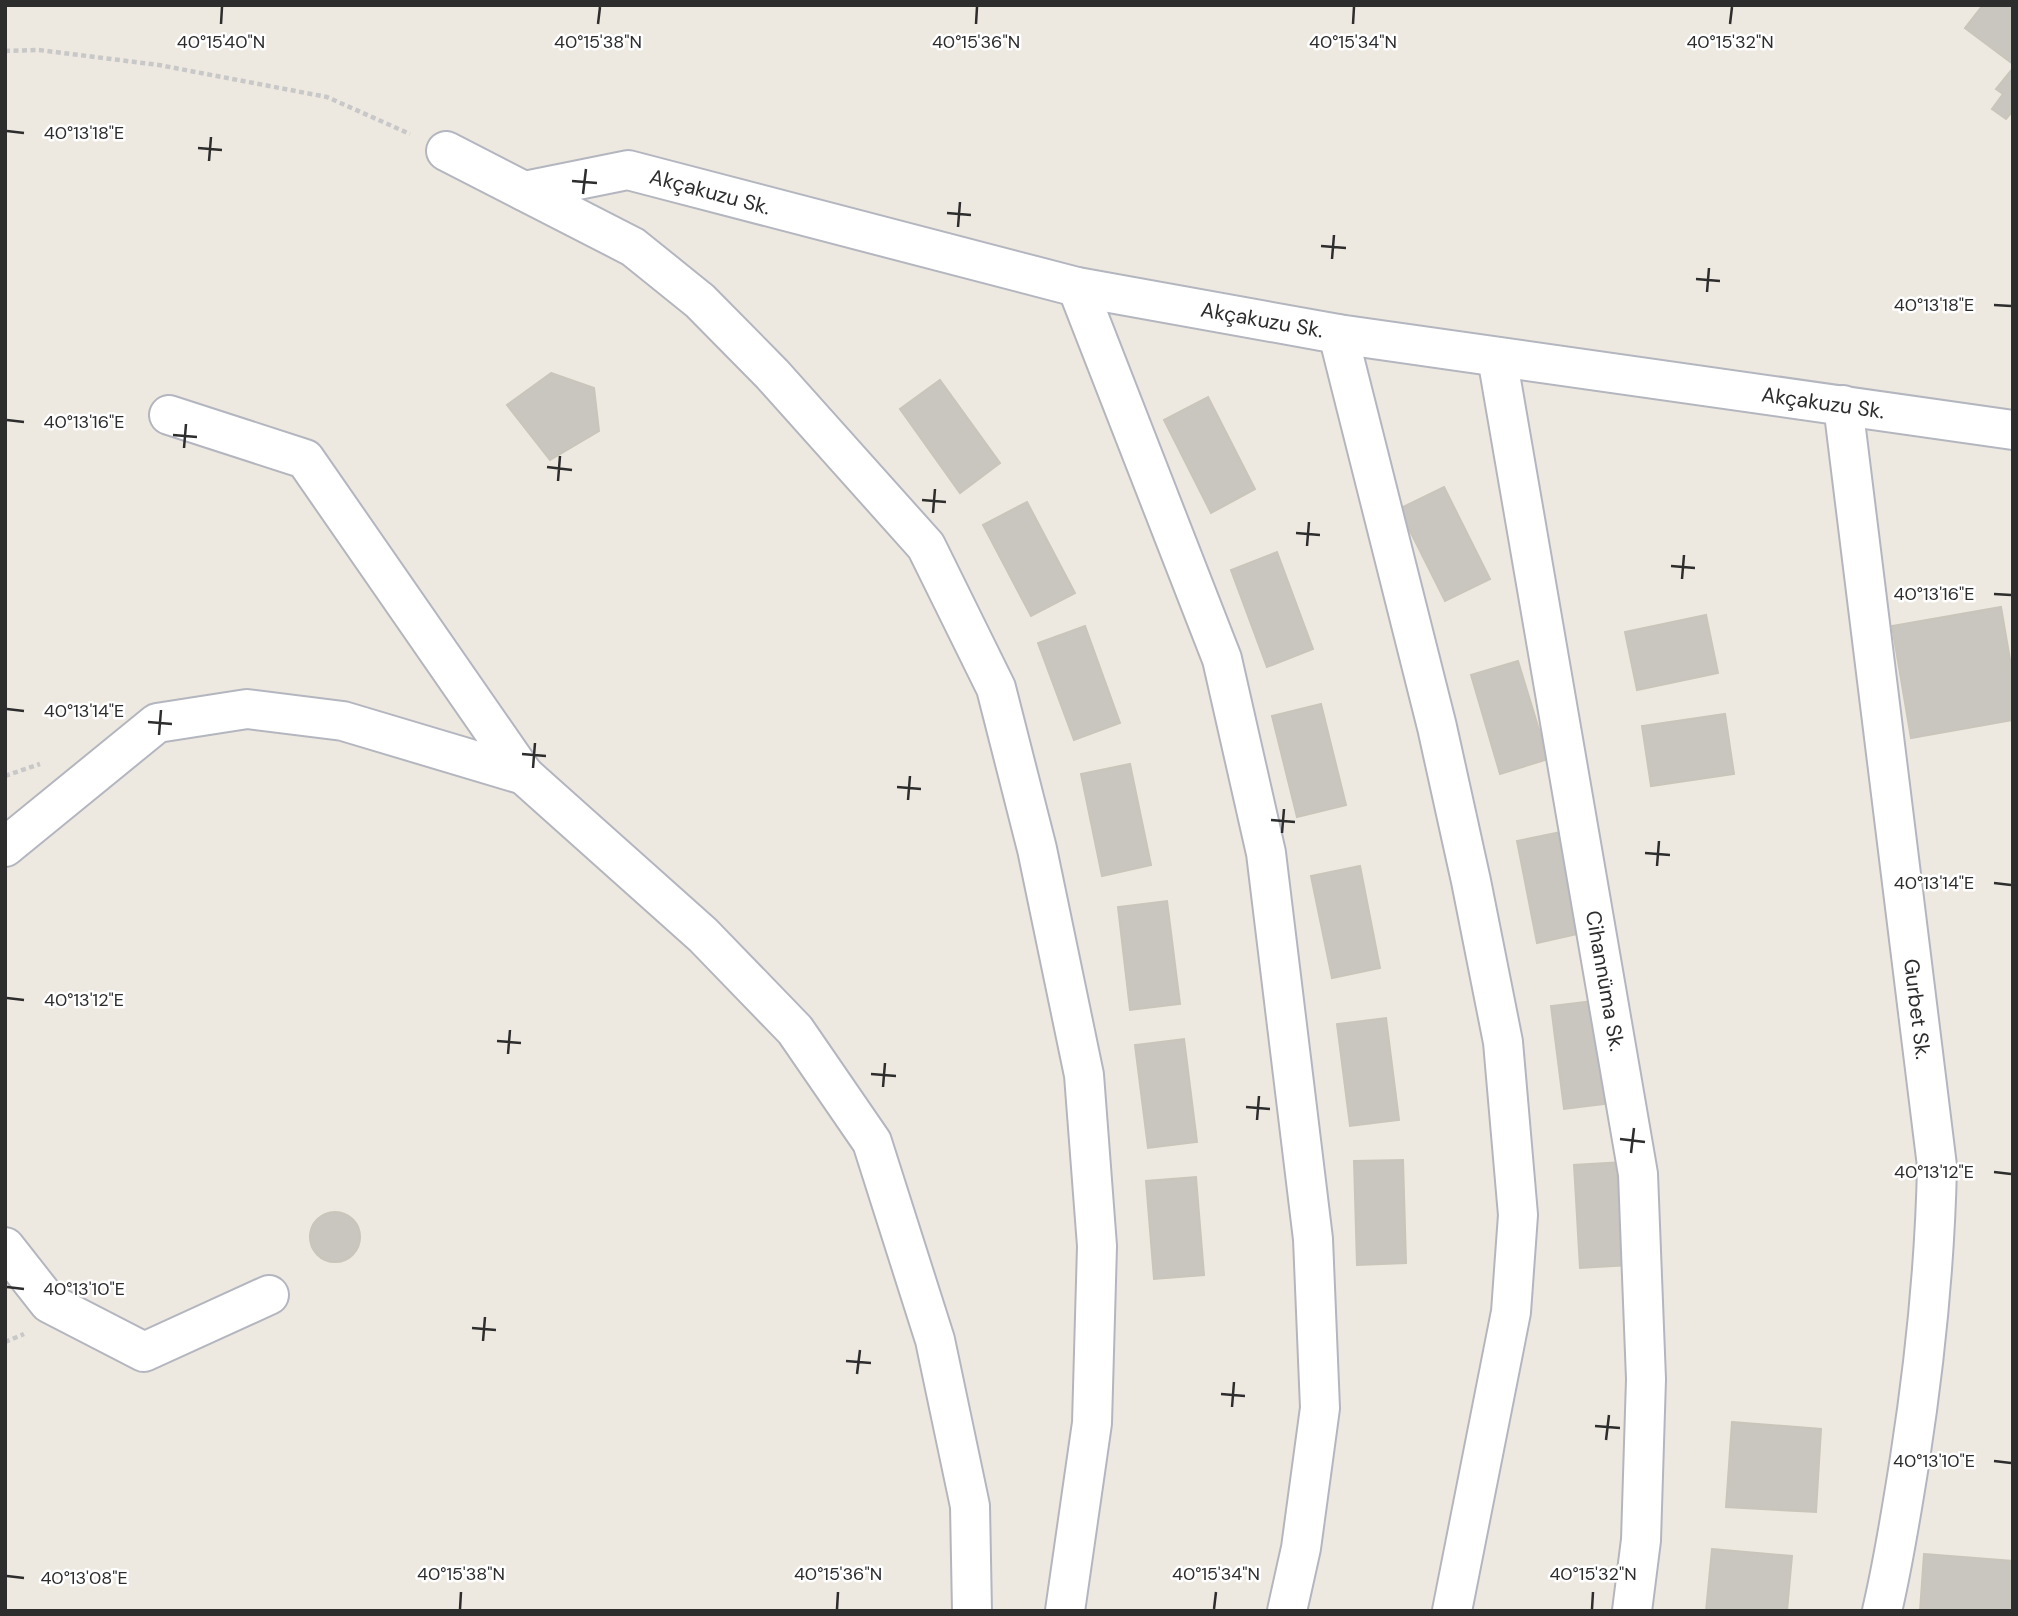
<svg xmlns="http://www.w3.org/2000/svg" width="2018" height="1616" viewBox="0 0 2018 1616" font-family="'DM Sans',sans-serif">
<rect width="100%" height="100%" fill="#eee9e0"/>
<g fill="#c9c6c0" stroke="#c9c5ba" stroke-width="2">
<polygon points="1983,5 2013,5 2013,64 1965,28"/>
<polygon points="2013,68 2013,114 2011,113 2006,119 1992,109 2003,94 1996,89"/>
<polygon points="551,373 594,388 599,431 550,460 507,405"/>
<polygon points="940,380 1000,463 960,493 900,409"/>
<polygon points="1208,397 1255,489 1211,513 1164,420"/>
<polygon points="1444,487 1490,579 1445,601 1399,509"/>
<polygon points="1027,502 1075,593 1031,616 983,525"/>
<polygon points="1277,552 1313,649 1267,667 1231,570"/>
<polygon points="2001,607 2013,677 2013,720 1911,738 1892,626"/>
<polygon points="1706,615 1718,673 1637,690 1625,632"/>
<polygon points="1085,626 1120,723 1074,740 1038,643"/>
<polygon points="1518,661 1548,759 1500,774 1471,675"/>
<polygon points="1321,704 1346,805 1297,817 1272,716"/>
<polygon points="1725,714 1734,774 1651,786 1642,726"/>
<polygon points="1130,764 1151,865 1102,876 1081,774"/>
<polygon points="1566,831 1586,932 1537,943 1517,841"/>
<polygon points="1360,866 1380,968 1332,978 1311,876"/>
<polygon points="1167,901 1180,1004 1130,1010 1118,907"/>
<polygon points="1601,1000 1613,1103 1564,1109 1551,1006"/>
<polygon points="1386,1018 1399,1120 1350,1126 1337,1024"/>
<polygon points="1184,1039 1197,1142 1148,1148 1135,1045"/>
<polygon points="1403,1160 1406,1263 1357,1265 1354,1161"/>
<polygon points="1623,1162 1630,1265 1580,1268 1574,1165"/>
<polygon points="1196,1177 1204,1275 1154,1279 1146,1181"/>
<circle cx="335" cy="1237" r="25"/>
<polygon points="1732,1422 1821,1429 1816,1512 1726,1507"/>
<polygon points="1712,1549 1792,1556 1787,1611 1706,1611"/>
<polygon points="1924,1554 2013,1561 2013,1611 1920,1611"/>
</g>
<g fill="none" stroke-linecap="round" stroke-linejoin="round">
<g stroke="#b4b6bf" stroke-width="42">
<g id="minor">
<polyline points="446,151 633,247 700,301 772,374 926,546 996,688 1037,849 1084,1075 1097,1246 1092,1423 1065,1611"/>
<polyline points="1077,287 1222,659 1266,853 1313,1239 1320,1408 1301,1548 1287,1611"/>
<polyline points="1338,334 1437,727 1471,881 1503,1042 1518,1215 1511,1312 1452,1611"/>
<polyline points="1497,357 1638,1174 1646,1379 1641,1540 1632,1611"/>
<path d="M 1843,405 L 1937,1166 C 1935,1264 1925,1361 1910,1458 C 1902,1509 1894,1560 1882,1611"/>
<polyline points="169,415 305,459 524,775"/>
<polyline points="5,847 157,723 247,709 343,721 524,775 703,935 795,1030 872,1142 935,1340 970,1506 972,1611"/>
<polyline points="5,1247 49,1303 144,1352 269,1295"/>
</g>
</g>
<g stroke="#b4b6bf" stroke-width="42">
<polyline id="secondary" points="524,191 628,170 1077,287 1338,334 2013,430"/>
</g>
<g stroke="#c8c8c8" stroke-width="4.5" stroke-dasharray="5 3.5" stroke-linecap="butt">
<polyline points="5,51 39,50 159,65 327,97 410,134"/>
<polyline points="5,776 40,764"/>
<polyline points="5,1342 24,1334"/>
</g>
<use href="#minor" stroke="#fff" stroke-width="38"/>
<use href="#secondary" stroke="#fff" stroke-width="38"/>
</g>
<path fill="none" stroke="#2d2d2d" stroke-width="2.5" d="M 221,24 L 222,7M 598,24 L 600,7M 976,24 L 977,7M 1353,24 L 1354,7M 1730,24 L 1732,7M 7,131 L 24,133M 198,148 L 222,150M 209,161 L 211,137M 572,181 L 597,183M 583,194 L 586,169M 947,213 L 971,215M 958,227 L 960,202M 1321,246 L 1346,248M 1332,259 L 1334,235M 1696,279 L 1720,281M 1707,292 L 1709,268M 1994,305 L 2011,306M 7,420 L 24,422M 173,435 L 197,437M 184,448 L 186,424M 547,467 L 572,470M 558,481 L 560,456M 922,500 L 946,502M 933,513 L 935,489M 1296,533 L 1320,535M 1307,546 L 1309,522M 1671,566 L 1695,568M 1682,579 L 1684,555M 1994,594 L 2011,595M 7,709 L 24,711M 148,722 L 172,724M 159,735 L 161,710M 522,754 L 546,756M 533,768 L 535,743M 897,787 L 921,789M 908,800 L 910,776M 1271,820 L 1295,822M 1282,833 L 1284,809M 1645,853 L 1670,855M 1657,866 L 1659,841M 1994,883 L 2011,885M 7,998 L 24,1000M 497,1041 L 521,1043M 508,1054 L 510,1030M 871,1074 L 896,1076M 883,1087 L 885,1063M 1246,1107 L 1270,1109M 1257,1120 L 1259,1096M 1620,1139 L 1645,1142M 1631,1153 L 1634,1128M 1994,1172 L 2011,1174M 7,1287 L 24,1289M 472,1328 L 496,1330M 483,1341 L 485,1317M 846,1361 L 871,1363M 857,1374 L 860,1350M 1221,1394 L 1245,1396M 1232,1407 L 1234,1382M 1595,1426 L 1620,1428M 1606,1440 L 1609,1415M 1994,1461 L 2011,1463M 7,1576 L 24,1578M 460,1609 L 461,1592M 837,1609 L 838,1592M 1214,1609 L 1216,1592M 1592,1609 L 1593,1592"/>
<g text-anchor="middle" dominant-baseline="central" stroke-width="5" stroke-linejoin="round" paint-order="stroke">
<g font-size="21" fill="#2d2d2d" stroke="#fff">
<text transform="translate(710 192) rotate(15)">Akçakuzu Sk.</text>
<text transform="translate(1262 320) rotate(10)">Akçakuzu Sk.</text>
<text transform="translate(1823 403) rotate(8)">Akçakuzu Sk.</text>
<text transform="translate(1605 981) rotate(80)">Cihannüma Sk.</text>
<text transform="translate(1917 1009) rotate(83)">Gurbet Sk.</text>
</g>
</g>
<g font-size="18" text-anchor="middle" fill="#2d2d2d" stroke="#fff" stroke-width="5" stroke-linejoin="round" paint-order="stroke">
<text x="221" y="48">40°15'40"N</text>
<text x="598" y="48">40°15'38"N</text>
<text x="976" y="48">40°15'36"N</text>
<text x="1353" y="48">40°15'34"N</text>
<text x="1730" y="48">40°15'32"N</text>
<text x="84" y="139">40°13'18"E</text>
<text x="1934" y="311">40°13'18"E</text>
<text x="84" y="428">40°13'16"E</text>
<text x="1934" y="600">40°13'16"E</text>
<text x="84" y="717">40°13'14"E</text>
<text x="1934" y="889">40°13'14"E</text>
<text x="84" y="1006">40°13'12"E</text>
<text x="1934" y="1178">40°13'12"E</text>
<text x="84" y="1295">40°13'10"E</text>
<text x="1934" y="1467">40°13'10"E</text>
<text x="461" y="1580">40°15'38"N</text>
<text x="838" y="1580">40°15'36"N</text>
<text x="1216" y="1580">40°15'34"N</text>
<text x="1593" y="1580">40°15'32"N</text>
<text x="84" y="1584">40°13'08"E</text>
</g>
<rect width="2018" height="1616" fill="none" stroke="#2d2d2d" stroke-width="14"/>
</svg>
